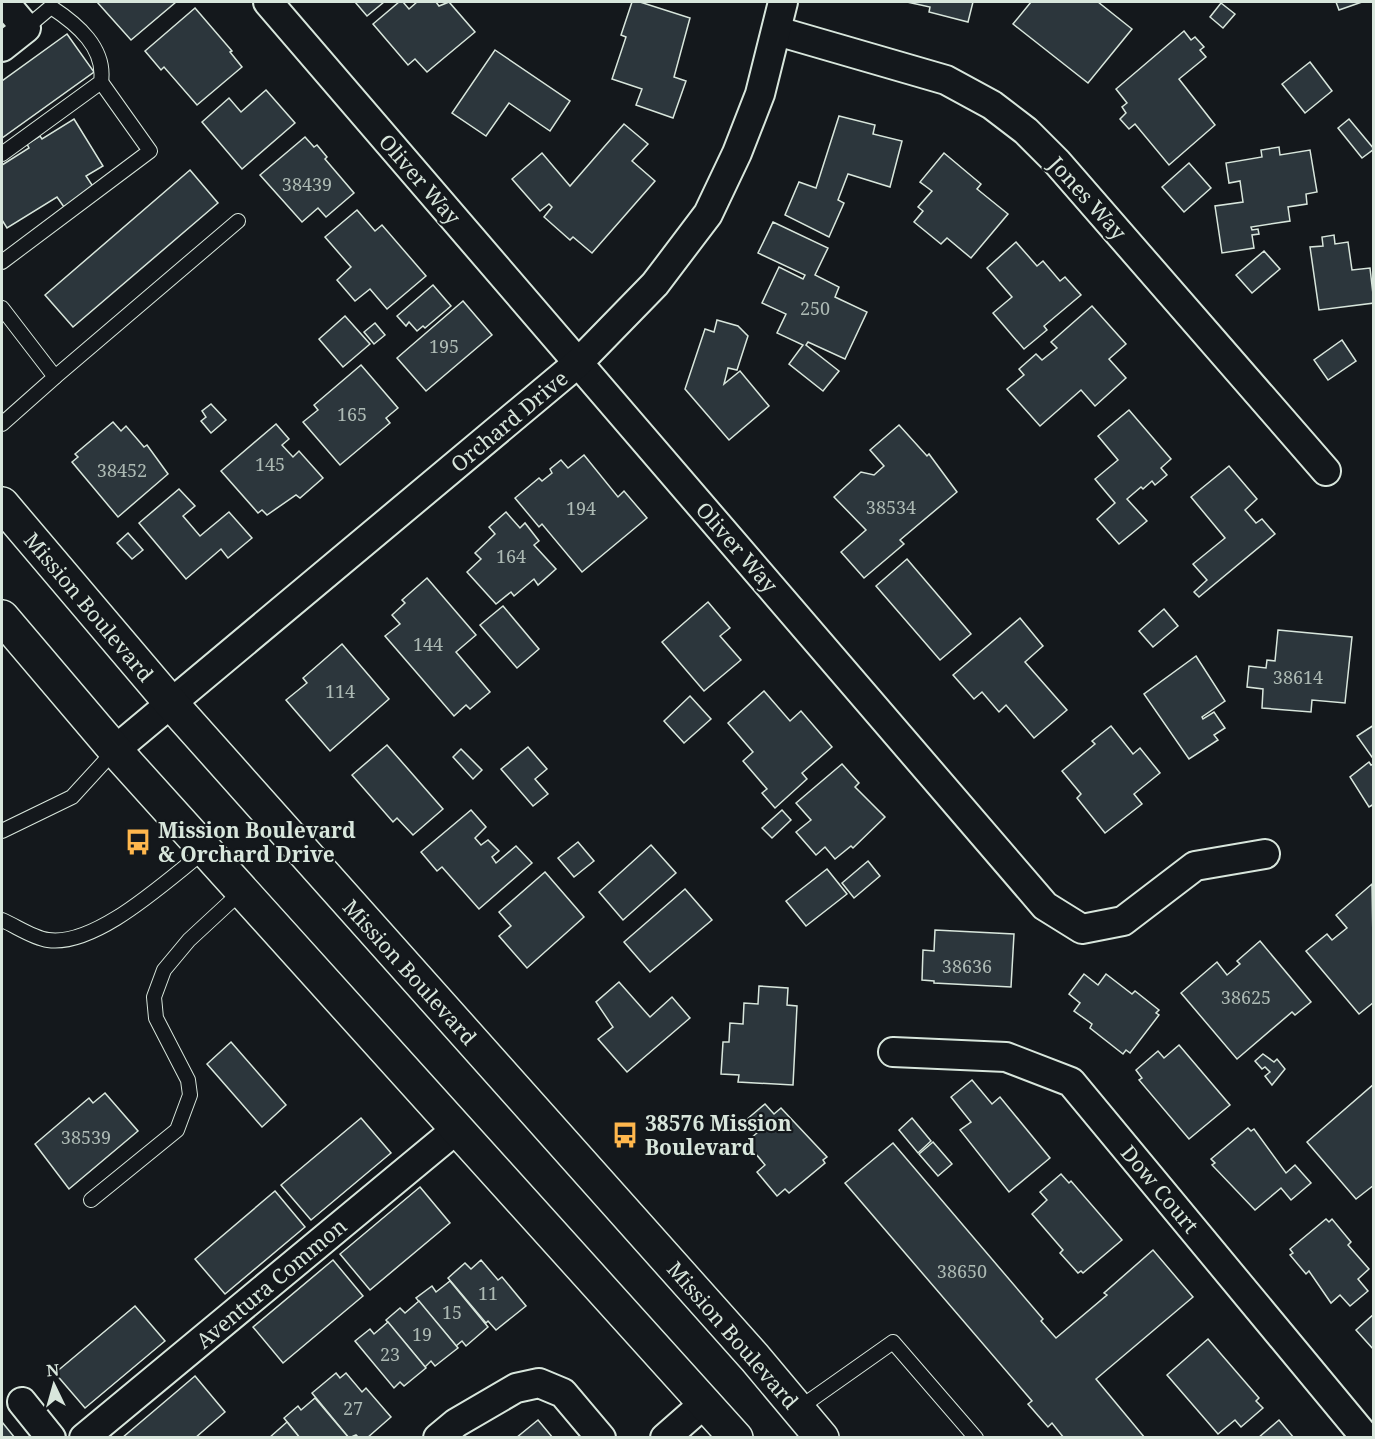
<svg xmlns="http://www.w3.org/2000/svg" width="1375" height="1439" viewBox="0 0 1375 1439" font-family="'Noto Serif',serif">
<rect width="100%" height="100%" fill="#14181c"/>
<g fill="#2c363c" stroke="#d8e6dc" stroke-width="1.5">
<polygon points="97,2 176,2 131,40"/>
<polygon points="355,2 384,2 367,16"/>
<polygon points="399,2 403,2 409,9 417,2 436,2 439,6 449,2 475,32 427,72 415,59 408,65 373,24"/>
<polygon points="632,2 640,2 690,18 674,77 686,81 673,118 636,105 642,89 612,79 626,37 621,35"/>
<polygon points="907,2 973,2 968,22 929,12 930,7"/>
<polygon points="1031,2 1098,2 1132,29 1088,83 1013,24"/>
<polygon points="1336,2 1362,2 1339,10"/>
<polygon points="1221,3 1235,14 1223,28 1210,17"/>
<polygon points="195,8 232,51 230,52 242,67 197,105 164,67 161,70 145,51"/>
<polygon points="1184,31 1191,40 1195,37 1204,47 1200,50 1206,57 1179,79 1215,125 1169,165 1135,124 1129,129 1120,119 1126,113 1122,107 1127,103 1116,89"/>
<polygon points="67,34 94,72 2,138 2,81"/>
<polygon points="495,50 570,101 550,131 509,103 486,136 452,113"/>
<polygon points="1310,62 1332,91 1305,113 1282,84"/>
<polygon points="266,90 295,123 242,169 202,122 229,98 241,112"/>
<polygon points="839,116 875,125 873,134 902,141 890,187 848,174 838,200 844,203 829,237 785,215 799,182 816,188"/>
<polygon points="74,119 103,166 86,176 94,188 64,207 57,197 7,228 2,220 2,165 29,148 27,144 40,136 42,139"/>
<polygon points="1349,119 1374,149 1362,158 1338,128"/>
<polygon points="624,124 648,144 632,161 655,181 592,253 573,237 570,240 544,217 552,207 549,204 540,211 512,179 542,153 570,186"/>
<polygon points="305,137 314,147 317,145 327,157 325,159 354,193 326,217 318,208 302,222 260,175"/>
<polygon points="1279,147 1280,155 1310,150 1317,192 1306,194 1307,204 1288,207 1290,221 1251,227 1252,230 1258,229 1259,234 1252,235 1254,248 1222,253 1215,206 1243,202 1240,181 1229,183 1226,163 1262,157 1261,150"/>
<polygon points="944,153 981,184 977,189 1008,214 971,258 947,238 941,244 914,222 923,211 918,207 932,191 920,182"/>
<polygon points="1189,163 1211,188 1184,212 1162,187"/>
<polygon points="190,170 218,203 73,327 45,295"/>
<polygon points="357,210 375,231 382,225 426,276 387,309 370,289 355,301 337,280 351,267 325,237"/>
<polygon points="773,222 828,248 815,275 839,287 835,297 867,312 845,359 808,342 806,345 839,371 823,391 789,364 803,345 777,333 786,314 762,303 779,267 803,279 805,275 758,253"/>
<polygon points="1334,235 1335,244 1348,242 1352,270 1370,268 1374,303 1319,310 1310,247 1323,246 1322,237"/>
<polygon points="1016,242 1037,266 1043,261 1060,281 1065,277 1081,295 1044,326 1047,330 1024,349 993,313 1012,297 987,268"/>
<polygon points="1264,251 1280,269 1252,293 1236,275"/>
<polygon points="433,285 451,306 425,328 423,326 417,331 409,322 406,326 397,316"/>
<polygon points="463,301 492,335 426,391 397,358"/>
<polygon points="1092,306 1126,344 1109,359 1126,378 1095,406 1081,390 1040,426 1007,389 1024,375 1019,369 1036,354 1042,360 1057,348 1051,342"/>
<polygon points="345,316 370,344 343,367 319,339"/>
<polygon points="717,320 738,326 748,336 737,370 728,368 724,384 740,371 769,406 729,440 685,389 705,329 714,332"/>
<polygon points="375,323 385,335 374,344 364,332"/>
<polygon points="1342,340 1356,361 1328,380 1314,360"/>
<polygon points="361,365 398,408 386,418 390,423 340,465 303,422 318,410 314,405"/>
<polygon points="211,404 226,420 211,433 201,421 206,417 202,411"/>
<polygon points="1129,410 1171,459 1161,468 1167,475 1155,485 1152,481 1143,489 1141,487 1127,499 1147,521 1119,544 1097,519 1115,503 1095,479 1118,460 1098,436"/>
<polygon points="113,422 121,431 126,426 144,447 147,445 168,474 118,517 72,462 78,457 75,454"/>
<polygon points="276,424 289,439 282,445 293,457 299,451 323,478 300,498 296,495 267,515 262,510 258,513 221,471"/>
<polygon points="899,425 927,456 929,454 957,492 900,540 904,544 864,578 841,552 866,530 834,497 861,472 874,475 884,466 870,450"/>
<polygon points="584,455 618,497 624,491 647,518 582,572 542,524 539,527 515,498 539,478 542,481 552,473 550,469 561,460 568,468"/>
<polygon points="1229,466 1257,499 1245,510 1256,523 1262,519 1275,534 1199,597 1194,592 1207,580 1193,564 1225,538 1191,497"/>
<polygon points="179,489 195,506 183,516 200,536 229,512 252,538 228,558 221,549 186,579 139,523"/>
<polygon points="506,512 520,528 525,523 539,541 534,545 556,569 538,585 534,579 514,596 511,592 496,604 467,572 481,559 475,553 495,534 489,527"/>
<polygon points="128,533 143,550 132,559 117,543"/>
<polygon points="907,559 971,634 940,660 876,586"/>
<polygon points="427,578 476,635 456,652 490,692 470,709 466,705 454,716 385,636 400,624 392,615 405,603 402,600"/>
<polygon points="708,602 730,628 720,636 741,660 704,691 662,642"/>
<polygon points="503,606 539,649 517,668 480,625"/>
<polygon points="1164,609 1178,626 1153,647 1139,631"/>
<polygon points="1020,618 1043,646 1025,662 1067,710 1034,738 1006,705 999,712 982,692 974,699 953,675"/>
<polygon points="1278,630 1352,637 1345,703 1312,700 1311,712 1262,708 1263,689 1247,687 1249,666 1266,668 1267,660 1275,661"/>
<polygon points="342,644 389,699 330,751 286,700 307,683 303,678"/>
<polygon points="1196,656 1225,701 1202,717 1203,719 1214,712 1225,728 1214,735 1218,740 1189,759 1144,694"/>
<polygon points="764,691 790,721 801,711 832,747 802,773 807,779 775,808 762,793 767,789 743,761 753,752 728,723"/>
<polygon points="690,696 711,719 684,743 664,721"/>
<polygon points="1374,725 1374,760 1357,736"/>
<polygon points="1111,726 1133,754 1140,748 1160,773 1134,794 1142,804 1105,833 1077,798 1081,794 1062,771 1095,744 1092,741"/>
<polygon points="387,745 443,809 413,835 397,818 393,822 352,775"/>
<polygon points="528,747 547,769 535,779 548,794 533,806 501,769"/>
<polygon points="461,749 482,770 473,779 453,757"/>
<polygon points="1369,762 1371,765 1374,764 1374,804 1369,807 1350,777"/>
<polygon points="842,764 859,783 855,787 885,817 853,848 851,846 835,859 825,847 816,855 796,832 811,820 796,803"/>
<polygon points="471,810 486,827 475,838 481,845 488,840 499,851 492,857 496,863 516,846 532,863 479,909 442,867 437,871 421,852"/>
<polygon points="782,810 791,820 772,838 762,828"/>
<polygon points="578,842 594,861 574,877 558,858"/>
<polygon points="651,845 676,873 623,920 599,892"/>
<polygon points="868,861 880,876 854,898 842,883"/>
<polygon points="827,869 847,894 806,926 786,901"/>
<polygon points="545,872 584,917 527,968 499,936 511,926 499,912"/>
<polygon points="1372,884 1374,1002 1359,1014 1306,951 1327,934 1332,940 1347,928 1336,915"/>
<polygon points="685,889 712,920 650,972 624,942"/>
<polygon points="935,930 1014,934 1011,987 934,983 934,981 922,980 923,950 934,951"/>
<polygon points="1260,941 1311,1002 1295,1015 1292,1012 1237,1059 1181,993 1217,962 1227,975 1240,964 1237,961"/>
<polygon points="1084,974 1098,985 1106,974 1132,994 1135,991 1159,1010 1156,1013 1159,1015 1130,1053 1126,1050 1123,1054 1090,1028 1092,1024 1074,1011 1080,1003 1069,994"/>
<polygon points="619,982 650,1017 672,997 690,1018 627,1072 598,1039 613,1027 596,1002"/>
<polygon points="759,986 788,988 787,1005 797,1006 793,1085 738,1082 739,1075 721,1074 723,1042 729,1042 730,1023 743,1024 744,1003 758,1004"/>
<polygon points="231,1042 286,1105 262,1127 207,1064"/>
<polygon points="1179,1045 1230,1105 1189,1139 1139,1080 1142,1078 1136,1070 1158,1051 1164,1058"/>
<polygon points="1263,1054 1274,1062 1277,1059 1285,1069 1272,1085 1265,1076 1270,1072 1265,1067 1262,1069 1255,1061"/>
<polygon points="972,1080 992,1104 1000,1097 1050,1158 1009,1192 960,1130 971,1122 951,1097"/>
<polygon points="1374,1084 1374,1185 1356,1199 1307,1142"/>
<polygon points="105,1093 138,1131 69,1189 35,1144 89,1098 93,1103"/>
<polygon points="765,1104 774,1114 781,1108 827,1157 823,1160 825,1163 789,1193 785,1189 777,1196 757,1172 765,1165 746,1142 757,1133 746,1120"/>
<polygon points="361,1118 391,1153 311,1220 281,1185"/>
<polygon points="912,1118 931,1141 918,1153 899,1130"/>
<polygon points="1248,1128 1251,1131 1254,1129 1286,1173 1295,1165 1311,1183 1291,1200 1281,1188 1255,1210 1212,1165 1215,1163 1211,1159"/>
<polygon points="933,1142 952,1164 938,1176 919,1154"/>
<polygon points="893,1143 1043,1319 1041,1321 1056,1338 1107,1295 1104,1293 1153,1250 1193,1297 1096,1379 1145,1438 1064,1438 1052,1423 1048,1427 1028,1404 1032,1401 845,1183"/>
<polygon points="1061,1174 1069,1183 1071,1181 1122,1240 1083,1273 1081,1271 1078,1273 1060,1253 1063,1250 1032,1214 1047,1200 1040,1192"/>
<polygon points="420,1187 450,1223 370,1290 340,1254"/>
<polygon points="275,1191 305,1227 225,1294 195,1259"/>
<polygon points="1326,1219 1329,1222 1332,1219 1351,1242 1348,1245 1369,1269 1358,1279 1368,1291 1350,1306 1340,1295 1331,1303 1309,1271 1306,1274 1290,1255 1293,1253 1290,1249"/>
<polygon points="333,1260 363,1296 283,1363 253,1327"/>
<polygon points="481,1260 498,1280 502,1277 526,1306 496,1330 488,1321 486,1323 448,1278 465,1263 471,1269"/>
<polygon points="450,1281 488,1327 466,1346 462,1341 456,1346 416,1298 432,1286 436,1292"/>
<polygon points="419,1301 458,1348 435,1366 431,1361 425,1367 386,1320 400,1308 405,1313"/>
<polygon points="135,1306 165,1341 85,1408 55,1373"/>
<polygon points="1374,1314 1374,1350 1356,1330"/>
<polygon points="388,1322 426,1368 404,1386 400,1382 394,1388 355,1341 370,1329 374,1334"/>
<polygon points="1208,1339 1259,1398 1256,1401 1263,1408 1241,1427 1235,1420 1218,1434 1167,1375"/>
<polygon points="336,1373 340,1378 346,1373 362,1392 366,1388 391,1417 367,1438 359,1438 356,1435 349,1438 312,1393"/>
<polygon points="195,1376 225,1412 195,1438 122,1438"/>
<polygon points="315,1398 349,1438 300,1438 284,1418 298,1406 301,1410"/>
<polygon points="538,1420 553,1438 516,1438"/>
<polygon points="1279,1420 1294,1438 1258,1438"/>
<polygon points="2,1422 15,1438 2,1438"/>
<polygon points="287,1422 300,1438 269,1438"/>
</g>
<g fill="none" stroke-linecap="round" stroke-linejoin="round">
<g stroke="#d8e6dc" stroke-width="16">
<g id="lane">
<path d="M 2,154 L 101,82 C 106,48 77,24 51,7 L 26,28"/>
<polyline points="2,262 150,151 101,82"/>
<polyline points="2,308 55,377 2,424"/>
<polyline points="55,377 238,221"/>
<polyline points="2,831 72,797 115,750"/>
<path d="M 2,920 C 16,926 33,938 48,940 C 97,947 168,879 206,850"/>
<polyline points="91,1200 177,1130 190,1095 188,1080 156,1018 154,997 164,970 189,940 242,891"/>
<polyline points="798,1409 893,1342 976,1438"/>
</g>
</g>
<g stroke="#d8e6dc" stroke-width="32">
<g id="street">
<polyline points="268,2 1045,906 1082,929 1123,921 1195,866 1265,854"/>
<polyline points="777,31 946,80 992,105 1026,131 1057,162 1326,471"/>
<polyline points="2,47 26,28 4,2"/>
<polyline points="115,750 578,363 655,284 708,214 737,153 760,94 783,2"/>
<polyline points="893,1052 1006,1057 1071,1082 1366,1438"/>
<polyline points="22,1402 51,1438"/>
<polyline points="84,1438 458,1128"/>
<polyline points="438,1438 456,1423 516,1388 539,1383 563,1393 601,1438"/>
<polyline points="665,1438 706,1402"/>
</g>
</g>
<g stroke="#d8e6dc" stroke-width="36">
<g id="primary">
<polyline points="2,504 170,702 755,1358 822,1438"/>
<polyline points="2,617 115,750 736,1438"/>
</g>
</g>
<use href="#lane" stroke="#14181c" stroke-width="14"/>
<use href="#street" stroke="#14181c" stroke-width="28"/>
<use href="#primary" stroke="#14181c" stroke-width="33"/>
</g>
<defs>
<g id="bus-bare" transform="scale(2.07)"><path d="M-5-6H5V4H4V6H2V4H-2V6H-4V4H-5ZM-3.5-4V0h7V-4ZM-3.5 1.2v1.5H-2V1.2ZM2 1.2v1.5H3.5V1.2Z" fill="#ffb74d" stroke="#14181c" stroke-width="2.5" paint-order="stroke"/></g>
</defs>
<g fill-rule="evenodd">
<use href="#bus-bare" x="138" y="842"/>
<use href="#bus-bare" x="625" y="1135"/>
</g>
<g text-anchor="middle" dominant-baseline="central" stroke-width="4.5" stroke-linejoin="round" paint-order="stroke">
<g font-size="18" fill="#adbab4">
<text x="307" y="184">38439</text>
<text x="815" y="308">250</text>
<text x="444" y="346">195</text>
<text x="352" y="414">165</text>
<text x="270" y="464">145</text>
<text x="122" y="470">38452</text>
<text x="891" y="507">38534</text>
<text x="581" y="508">194</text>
<text x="511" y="556">164</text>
<text x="428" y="644">144</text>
<text x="1298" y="677">38614</text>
<text x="340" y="691">114</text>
<text x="967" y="966">38636</text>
<text x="1246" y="997">38625</text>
<text x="86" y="1137">38539</text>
<text x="962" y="1271">38650</text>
<text x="488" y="1293">11</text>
<text x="452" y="1312">15</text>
<text x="422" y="1334">19</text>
<text x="390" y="1354">23</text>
<text x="353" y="1408">27</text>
</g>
<g font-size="21" fill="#d8e6dc" stroke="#14181c">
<text transform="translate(420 179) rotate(49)">Oliver Way</text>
<text transform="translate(1088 198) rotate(48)">Jones Way</text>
<text transform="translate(509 421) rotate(-40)">Orchard Drive</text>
<text transform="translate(737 547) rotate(49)">Oliver Way</text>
<text transform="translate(89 607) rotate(50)">Mission Boulevard</text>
<text transform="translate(410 972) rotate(48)">Mission Boulevard</text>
<text transform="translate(1160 1189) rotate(50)">Dow Court</text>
<text transform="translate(271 1283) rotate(-40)">Aventura Common</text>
<text transform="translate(733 1335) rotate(49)">Mission Boulevard</text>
</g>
<g font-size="21" font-weight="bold" fill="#d8e6dc" stroke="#14181c" text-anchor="start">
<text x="158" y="830">Mission Boulevard<tspan x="158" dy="24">&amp; Orchard Drive</tspan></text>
<text x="645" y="1123">38576 Mission<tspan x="645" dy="24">Boulevard</tspan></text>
</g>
</g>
<rect width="1375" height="1439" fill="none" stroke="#d8e6dc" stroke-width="6"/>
<g transform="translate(54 1385) rotate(355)" stroke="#14181c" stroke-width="4.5" paint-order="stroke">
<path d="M0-4.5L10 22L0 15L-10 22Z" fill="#d8e6dc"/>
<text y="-9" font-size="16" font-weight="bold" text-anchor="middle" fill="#d8e6dc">N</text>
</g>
</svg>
